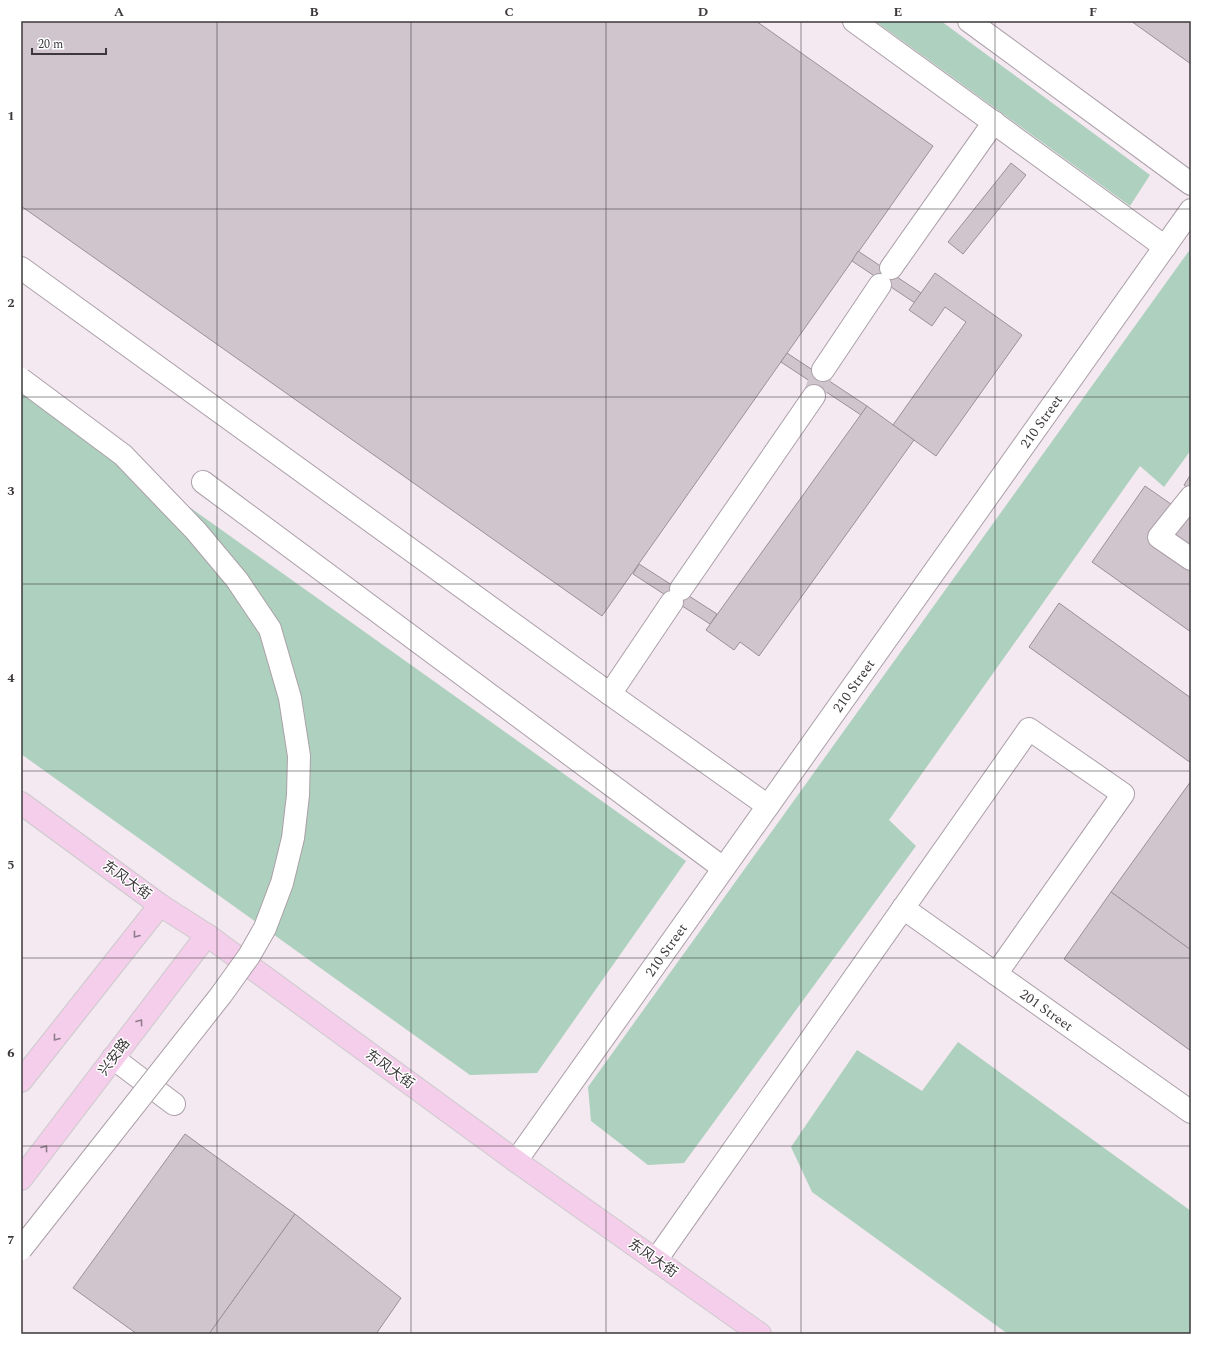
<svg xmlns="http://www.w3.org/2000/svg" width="1212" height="1355" viewBox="0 0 1212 1355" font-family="Spectral,'Noto Sans SC',serif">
<rect width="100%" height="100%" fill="#f4e8f1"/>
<g fill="#add1be">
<polygon points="875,21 941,21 1150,175 1130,206"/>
<polygon points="1191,248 1191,450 1164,487 1140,466 889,820 916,846 684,1163 648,1165 591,1121 588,1087"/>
<polygon points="21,387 686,861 537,1073 470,1075 21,754"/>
<polygon points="958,1042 1191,1211 1191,1334 1008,1334 812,1192 791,1147 857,1050 922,1091"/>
</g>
<g fill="#d0c4cd" stroke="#9c9098">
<polygon points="21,21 756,21 933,146 602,616 21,206"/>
<polygon points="1131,21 1191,21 1191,64"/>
<polygon points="1011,163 1026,175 963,254 948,242"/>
<polygon points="858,251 921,293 915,303 852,261"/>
<polygon points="935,273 1022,335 936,456 893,425 966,322 945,307 932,326 909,310"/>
<polygon points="787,353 867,406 861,415 781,362"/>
<polygon points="867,406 914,440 759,656 740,642 734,650 706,630"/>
<polygon points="1191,474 1191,490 1184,485"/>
<polygon points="1145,486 1191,518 1191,632 1092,562"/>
<polygon points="639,564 717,614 710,624 633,574"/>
<polygon points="1059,603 1191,698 1191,763 1029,647"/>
<polygon points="1191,781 1191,950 1111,892"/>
<polygon points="1111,892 1191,950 1191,1051 1064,959"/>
<polygon points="185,1134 295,1214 209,1334 137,1334 73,1288"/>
<polygon points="295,1214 401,1298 376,1334 209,1334"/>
</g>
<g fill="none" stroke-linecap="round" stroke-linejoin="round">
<polyline stroke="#cfc5cd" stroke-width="22" stroke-dasharray="22 11" stroke-linecap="butt" points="814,396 823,370"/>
<g stroke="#aba0a8" stroke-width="24">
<g id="minor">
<polyline points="854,21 1165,247"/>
<polyline points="969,21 1191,184"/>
<polyline points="21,268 610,694 768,806"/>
<polyline points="891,268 994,122"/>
<polyline points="823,370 880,285"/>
<polyline points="203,482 723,868"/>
<polyline points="1191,497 1159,537 1191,559"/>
<polyline points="681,589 814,396"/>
<polyline points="610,694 672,602"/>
<path id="s1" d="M 903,908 L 1191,1112"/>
<polyline points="113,1058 174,1104"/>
<path id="s2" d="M 516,1161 L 1191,210"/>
<polyline points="656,1260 1029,729 1123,794 996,974"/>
</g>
</g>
<g stroke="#cccbcc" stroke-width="24">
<g id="major">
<polyline points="21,803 160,905 207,935 516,1161 760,1334"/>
<polyline points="21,1081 160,905"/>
<polyline points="21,1179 207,935"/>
</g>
</g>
<use href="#minor" stroke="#fff" stroke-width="22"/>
<use href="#major" stroke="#f4ceea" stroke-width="22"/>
<g stroke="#aba0a8" stroke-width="24" stroke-linecap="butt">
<polyline id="minor-bridge" points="21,379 123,455 196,531 237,580 270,629 290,698 299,756 298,795 293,838 282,883 265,928 249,956 221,995 21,1249"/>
</g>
<use href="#minor-bridge" stroke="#fff" stroke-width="22"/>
</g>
<defs><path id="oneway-chevron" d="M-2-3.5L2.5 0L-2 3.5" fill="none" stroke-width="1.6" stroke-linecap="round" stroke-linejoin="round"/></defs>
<g stroke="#8f7c8a">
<use href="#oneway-chevron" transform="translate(136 935) rotate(128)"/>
<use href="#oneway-chevron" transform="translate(140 1022) rotate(-53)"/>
<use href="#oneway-chevron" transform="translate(56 1038) rotate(128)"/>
<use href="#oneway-chevron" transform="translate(45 1148) rotate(-53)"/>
</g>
<path fill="none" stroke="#3c383b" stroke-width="1" stroke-opacity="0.55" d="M 217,21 L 217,1334M 411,21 L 411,1334M 606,21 L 606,1334M 801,21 L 801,1334M 995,21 L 995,1334M 21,209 L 1191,209M 21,397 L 1191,397M 21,584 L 1191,584M 21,771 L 1191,771M 21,958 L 1191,958M 21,1146 L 1191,1146"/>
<g text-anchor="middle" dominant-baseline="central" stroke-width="3" stroke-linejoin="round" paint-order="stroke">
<g font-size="14" fill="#3c383b" stroke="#fff">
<text stroke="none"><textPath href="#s2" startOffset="907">210 Street</textPath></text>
<text stroke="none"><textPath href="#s2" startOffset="583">210 Street</textPath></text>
<text transform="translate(127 880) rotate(36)">东风大街</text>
<text stroke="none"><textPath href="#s2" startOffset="259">210 Street</textPath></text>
<text stroke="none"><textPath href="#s1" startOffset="176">201 Street</textPath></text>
<text transform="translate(114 1057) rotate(-53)">兴安路</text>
<text transform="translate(390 1069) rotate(36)">东风大街</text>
<text transform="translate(653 1258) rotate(35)">东风大街</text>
</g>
</g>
<rect width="1212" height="1355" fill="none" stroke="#ffffff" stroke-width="44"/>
<path d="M32 48v6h74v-6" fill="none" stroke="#3c383b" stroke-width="2"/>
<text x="38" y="48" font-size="12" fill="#3c383b" stroke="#ffffff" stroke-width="3" paint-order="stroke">20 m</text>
<rect x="22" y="22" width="1168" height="1311" fill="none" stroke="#3c383b" stroke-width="1.5"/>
<g font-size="13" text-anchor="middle" font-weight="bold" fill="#3c383b">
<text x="119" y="16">A</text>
<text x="314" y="16">B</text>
<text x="509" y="16">C</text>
<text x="703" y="16">D</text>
<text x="898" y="16">E</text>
<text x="1093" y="16">F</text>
<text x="11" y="120">1</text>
<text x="11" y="307">2</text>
<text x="11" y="495">3</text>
<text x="11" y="682">4</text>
<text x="11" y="869">5</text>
<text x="11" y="1057">6</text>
<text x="11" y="1244">7</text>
</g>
</svg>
